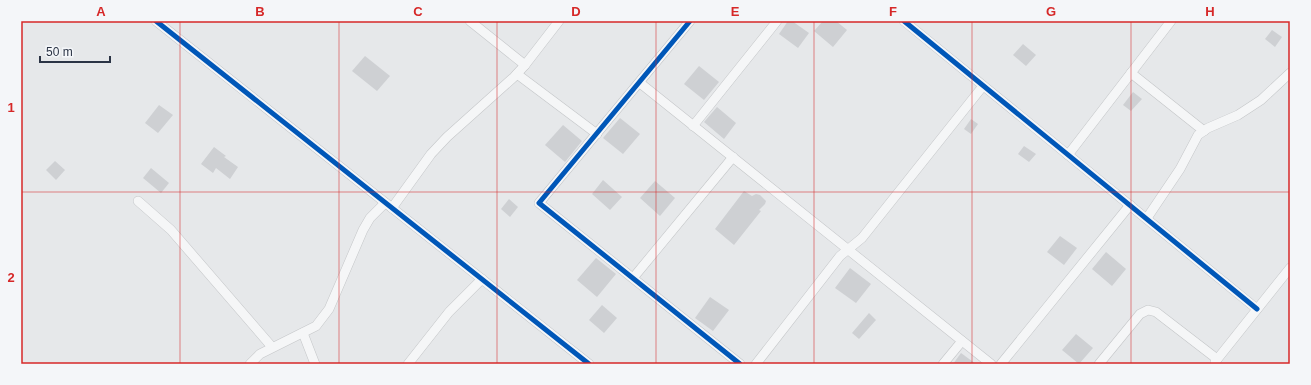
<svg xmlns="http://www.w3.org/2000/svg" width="1311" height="385" viewBox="0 0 1311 385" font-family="Helvetica,sans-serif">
<rect width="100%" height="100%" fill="#e6e8ea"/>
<g fill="#ced0d3">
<polygon points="788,21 792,21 809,33 798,48 779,34"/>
<polygon points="823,21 836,21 847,30 833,47 814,31"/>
<polygon points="1272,30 1282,37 1275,47 1265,39"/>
<polygon points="1023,44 1036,55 1026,66 1013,55"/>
<polygon points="365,56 390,76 377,91 352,71"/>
<polygon points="699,66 719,82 704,100 684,84"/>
<polygon points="1133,92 1142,99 1131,111 1123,105"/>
<polygon points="159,105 173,115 158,133 145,123"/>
<polygon points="717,107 736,123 724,139 704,122"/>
<polygon points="620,118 640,134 623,154 603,138"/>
<polygon points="971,119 978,124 971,134 964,129"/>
<polygon points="563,125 582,141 565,162 545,145"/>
<polygon points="1024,146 1036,154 1029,162 1018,154"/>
<polygon points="214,147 226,156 224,157 238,167 230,179 216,168 213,173 201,164"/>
<polygon points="55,161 65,170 56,180 46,170"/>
<polygon points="151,168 169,183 161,193 143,178"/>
<polygon points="603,180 622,197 610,210 592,194"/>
<polygon points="655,181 675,198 660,216 640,198"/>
<polygon points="744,191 752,196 756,194 760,195 766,201 765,204 759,210 761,211 734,245 715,229"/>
<polygon points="509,199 518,207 510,217 501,209"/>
<polygon points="1060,236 1077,248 1064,265 1047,252"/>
<polygon points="1106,252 1126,269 1112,286 1092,269"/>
<polygon points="596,258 616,274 597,297 577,280"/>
<polygon points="850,268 871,284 856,303 835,288"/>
<polygon points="710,297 729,310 713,331 695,318"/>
<polygon points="602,305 617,318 604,333 589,320"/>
<polygon points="869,313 876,320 859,339 852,333"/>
<polygon points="1076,334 1093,348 1079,364 1062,350"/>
<polygon points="961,353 976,364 953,364"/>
</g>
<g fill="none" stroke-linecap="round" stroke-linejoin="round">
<g stroke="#c4c6c8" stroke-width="10">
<g id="minor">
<polyline points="156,21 589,364"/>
<polyline points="470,21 525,65"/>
<polyline points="690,21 539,203 740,364"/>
<polyline points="904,21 1257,309"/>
<polyline points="1131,73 1204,131"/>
<polyline points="517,74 597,134"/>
<polyline points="640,83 991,364"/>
<polyline points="693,126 777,21"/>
<polyline points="1068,155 1171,21"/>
<polyline points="138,201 171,230 272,347"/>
<polyline points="392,208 431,154 447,137 514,77 525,65 559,21"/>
<polyline points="1147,218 1180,169 1198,135 1208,128 1238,115 1261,100 1290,73"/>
<polyline points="633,278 733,157"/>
<polyline points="303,333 315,364"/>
<polyline points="1215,362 1290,268"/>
<polyline points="250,364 260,354 316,326 329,309 363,230 370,218 385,203"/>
<polyline points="408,364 449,312 482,279"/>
<polyline points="756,364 840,256 862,238 983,86"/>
<polyline points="943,364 962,341"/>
<polyline points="1001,364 1130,205"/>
<polyline points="1099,364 1140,314 1148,310 1156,312 1217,359"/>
</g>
</g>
<use href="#minor" stroke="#f5f6f7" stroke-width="9"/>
<g stroke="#f4f6f9" stroke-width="8">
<g id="cycleway">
<polyline points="156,21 589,364"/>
<polyline points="690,21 539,203 740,364"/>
<polyline points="904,21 1257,309"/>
</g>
</g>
<use href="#cycleway" stroke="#0057b8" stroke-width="5"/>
</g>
<path fill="none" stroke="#d62828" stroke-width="1" stroke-opacity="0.55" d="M 180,21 L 180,364M 339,21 L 339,364M 497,21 L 497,364M 656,21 L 656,364M 814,21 L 814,364M 972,21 L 972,364M 1131,21 L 1131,364M 21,192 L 1290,192"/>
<rect width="1311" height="385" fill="none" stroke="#f4f6f9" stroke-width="44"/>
<path d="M40 56v6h70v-6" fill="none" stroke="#2b3445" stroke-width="2"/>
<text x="46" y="56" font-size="12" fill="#2b3445" stroke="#f4f6f9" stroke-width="3" paint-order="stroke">50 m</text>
<rect x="22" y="22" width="1267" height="341" fill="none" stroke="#d62828" stroke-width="1.5"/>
<g font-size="13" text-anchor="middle" font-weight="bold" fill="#d62828">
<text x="101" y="16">A</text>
<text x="260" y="16">B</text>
<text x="418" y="16">C</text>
<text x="576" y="16">D</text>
<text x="735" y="16">E</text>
<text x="893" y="16">F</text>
<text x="1051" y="16">G</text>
<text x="1210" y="16">H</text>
<text x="11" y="112">1</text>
<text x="11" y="282">2</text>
</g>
</svg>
